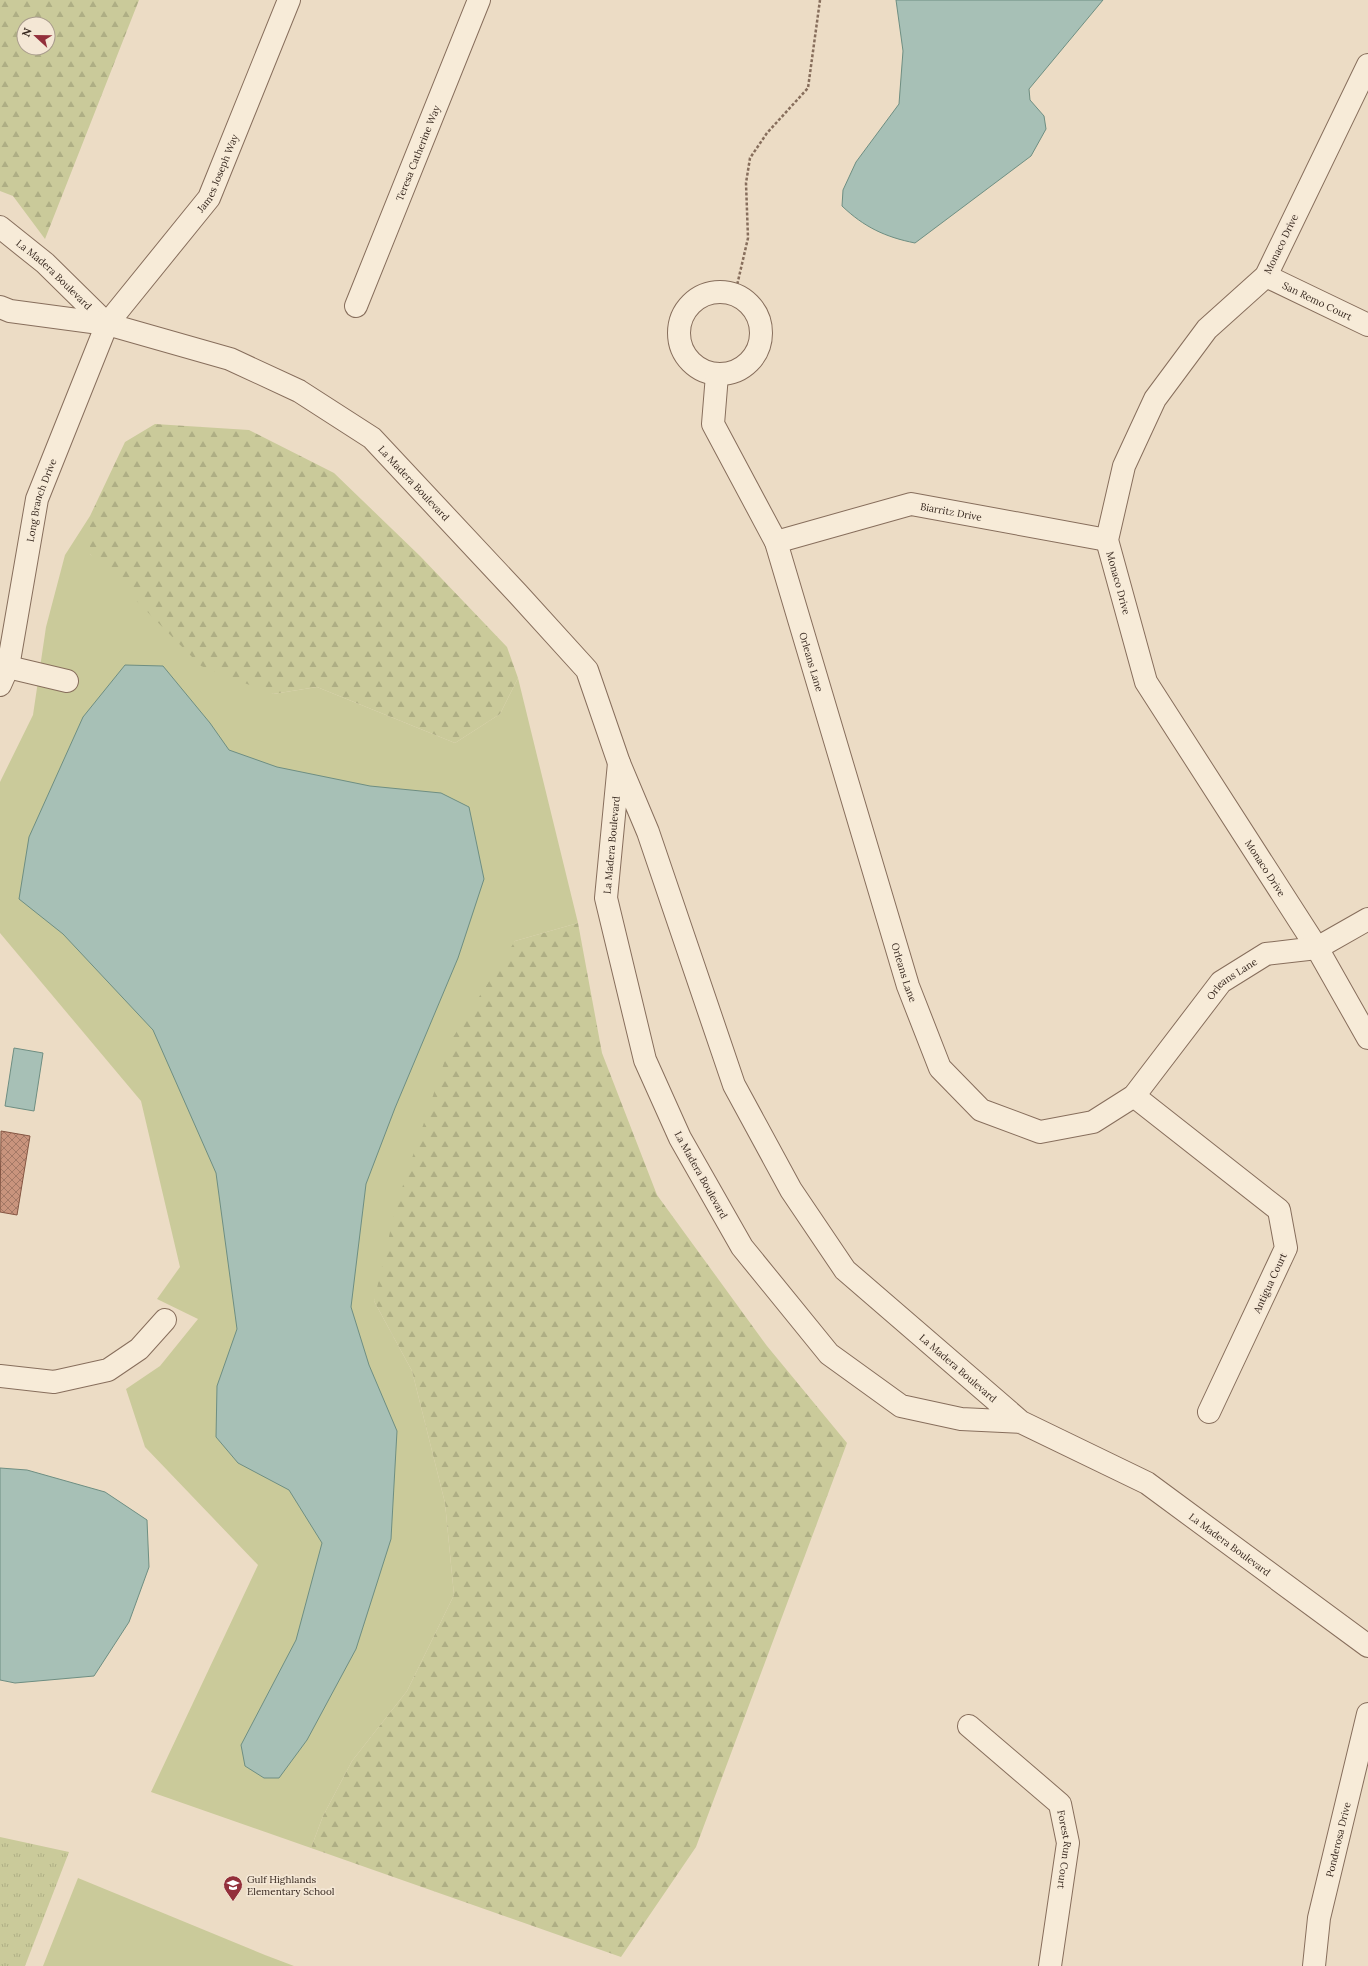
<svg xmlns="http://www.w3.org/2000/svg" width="1368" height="1966" viewBox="0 0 1368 1966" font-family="Lora,serif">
<defs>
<pattern id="forest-firs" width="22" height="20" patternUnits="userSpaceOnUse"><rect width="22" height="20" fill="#caca9a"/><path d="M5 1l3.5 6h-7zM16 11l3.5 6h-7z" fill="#aeae84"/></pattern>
<pattern id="park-tufts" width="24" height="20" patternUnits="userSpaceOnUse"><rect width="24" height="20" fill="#caca9a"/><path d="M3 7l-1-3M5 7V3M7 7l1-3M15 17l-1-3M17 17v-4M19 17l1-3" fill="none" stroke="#aeae84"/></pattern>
<pattern id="building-cross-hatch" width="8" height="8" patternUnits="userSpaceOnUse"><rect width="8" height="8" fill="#c9947d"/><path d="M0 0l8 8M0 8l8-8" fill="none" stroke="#a47966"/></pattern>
</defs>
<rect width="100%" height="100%" fill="#ecdcc5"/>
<g fill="#caca9a">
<polygon points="90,516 90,554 273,694 317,687 455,743 500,714 518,678 578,923 515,941 374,1301 412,1371 445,1503 454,1595 407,1691 352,1761 323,1816 311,1848 151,1792 258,1565 145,1447 126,1389 160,1366 198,1319 157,1299 180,1267 141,1101 0,933 0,782 33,715 46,627 65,555"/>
<polygon points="78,1878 265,1955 294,1966 43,1966"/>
</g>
<g fill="url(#forest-firs)" fill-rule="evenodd">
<path d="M 0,0 L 139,0 L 45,239 L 13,196 L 0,191 ZM 24,24 L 48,24 L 48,48 L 24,48 Z"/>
<polygon points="155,424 249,430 334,473 420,556 507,647 518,678 500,714 455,743 317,687 273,694 201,666 90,554 90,516 125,442"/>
<polygon points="578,923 602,1053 657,1195 767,1346 847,1443 696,1847 621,1957 311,1848 323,1816 352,1761 407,1691 454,1595 445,1503 412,1371 374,1301 396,1206 452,1039 515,941"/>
</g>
<polygon fill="url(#park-tufts)" points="0,1837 69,1852 25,1966 0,1966"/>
<g fill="#a7c0b6" stroke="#6e8e82">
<path d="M 896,0 L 1103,0 L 1029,89 L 1030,100 L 1044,116 L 1046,129 L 1031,156 L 915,243 C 885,237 864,227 842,206 L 843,190 L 856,162 L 899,104 L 903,51 Z"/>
<polygon points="125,665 163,666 210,723 229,750 277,767 370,786 441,793 469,807 484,879 458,958 395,1108 366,1184 351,1307 369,1365 397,1431 391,1539 356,1649 307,1740 279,1778 264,1778 245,1766 241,1745 296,1640 322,1543 289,1490 238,1463 216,1437 217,1386 237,1329 216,1173 153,1030 63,934 19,899 29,837 83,717"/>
<polygon points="14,1048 43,1053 34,1111 5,1106"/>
<polygon points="0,1468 27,1470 105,1492 147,1520 149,1567 129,1622 94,1676 15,1683 0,1680"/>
</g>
<polygon fill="url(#building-cross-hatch)" stroke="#855643" points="1,1131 30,1136 17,1215 0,1212"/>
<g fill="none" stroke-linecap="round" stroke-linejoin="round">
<g stroke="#876e5c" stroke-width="24">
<g id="minor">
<path id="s1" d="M 1368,65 L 1266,276 L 1207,329 L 1155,399 L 1124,466 L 1107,540 L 1146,682 L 1317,948 L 1368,1038"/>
<path id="s2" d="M 0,227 L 45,263 L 107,324"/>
<path id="s3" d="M 1266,276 L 1368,325"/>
<circle cx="720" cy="333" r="41"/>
<path id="s4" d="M 356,306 L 479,0"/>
<path id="s5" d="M 0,307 L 10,311 L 107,324 L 230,359 L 299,391 L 372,438 L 518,594 L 587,670 L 619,763"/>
<path id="s6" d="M 717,375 L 713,424 L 776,542 L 908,986 L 940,1068 L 981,1110 L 1040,1132 L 1093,1122 L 1134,1096 L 1221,982 L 1266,954 L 1317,948 L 1368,919"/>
<path id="s7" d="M 776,542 L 911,504 L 1107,540"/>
<polyline points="8,667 67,681"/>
<path id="s8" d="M 0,685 L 8,667 L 37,499 L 107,324 L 209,198 L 289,0"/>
<polyline points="1134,1096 1279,1210 1286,1248 1209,1412"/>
<polyline points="0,1376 54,1382 108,1370 139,1349 165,1320"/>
<path id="s9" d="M 1021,1422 L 961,1419 L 901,1406 L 829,1354 L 742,1247 L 680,1138 L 645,1060 L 606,898 L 619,763 L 648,832 L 734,1085 L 791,1190 L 845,1270 L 1021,1422 L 1147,1483 L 1368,1646"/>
<path id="s10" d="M 969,1726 L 1060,1804 L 1068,1843 L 1050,1966"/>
<path id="s11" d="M 1314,1966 L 1319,1918 L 1368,1714"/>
</g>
</g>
<polyline stroke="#876e5c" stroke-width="2.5" stroke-dasharray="3 2" stroke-linecap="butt" points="735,294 748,238 746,183 750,158 767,133 808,88 820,0"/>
<use href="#minor" stroke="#f7ebd8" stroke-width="22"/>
</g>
<defs>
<g id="school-pin" transform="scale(1)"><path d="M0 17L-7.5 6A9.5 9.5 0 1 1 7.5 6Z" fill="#932f3b" stroke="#f4e7d5"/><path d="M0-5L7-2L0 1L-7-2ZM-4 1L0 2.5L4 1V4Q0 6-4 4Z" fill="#fff"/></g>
</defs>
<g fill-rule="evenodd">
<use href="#school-pin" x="233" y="1885"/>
</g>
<g text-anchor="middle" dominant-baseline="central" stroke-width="3.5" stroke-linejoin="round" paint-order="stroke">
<g font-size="10" fill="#37281f" stroke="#f4e7d5">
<text stroke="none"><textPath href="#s4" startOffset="165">Teresa Catherine Way</textPath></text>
<text stroke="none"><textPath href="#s8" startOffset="567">James Joseph Way</textPath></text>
<text transform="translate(1281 244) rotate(-64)">Monaco Drive</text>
<text stroke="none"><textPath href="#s2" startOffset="72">La Madera Boulevard</textPath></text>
<text stroke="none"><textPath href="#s3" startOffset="57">San Remo Court</textPath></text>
<text stroke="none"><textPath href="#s5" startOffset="461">La Madera Boulevard</textPath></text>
<text stroke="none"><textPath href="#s8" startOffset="190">Long Branch Drive</textPath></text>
<text stroke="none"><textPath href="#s7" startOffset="181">Biarritz Drive</textPath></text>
<text stroke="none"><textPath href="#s1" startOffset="595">Monaco Drive</textPath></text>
<text stroke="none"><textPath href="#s6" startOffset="308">Orleans Lane</textPath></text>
<text stroke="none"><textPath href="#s9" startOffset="779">La Madera Boulevard</textPath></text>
<text stroke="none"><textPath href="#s1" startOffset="919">Monaco Drive</textPath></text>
<text stroke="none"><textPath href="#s6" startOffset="632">Orleans Lane</textPath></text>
<text stroke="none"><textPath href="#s6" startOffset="1112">Orleans Lane</textPath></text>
<text transform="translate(701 1175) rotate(61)">La Madera Boulevard</text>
<text transform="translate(1270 1283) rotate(-65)">Antigua Court</text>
<text stroke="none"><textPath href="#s9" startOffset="1569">La Madera Boulevard</textPath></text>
<text stroke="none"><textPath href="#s9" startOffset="1895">La Madera Boulevard</textPath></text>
<text stroke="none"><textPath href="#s11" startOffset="129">Ponderosa Drive</textPath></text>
<text stroke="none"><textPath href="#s10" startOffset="166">Forest Run Court</textPath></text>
</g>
<g font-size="10" fill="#37281f" stroke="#f4e7d5" text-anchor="start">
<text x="247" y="1879">Gulf Highlands<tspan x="247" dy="12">Elementary School</tspan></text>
</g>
</g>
<g transform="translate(36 36) rotate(292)"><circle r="19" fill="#f4e7d5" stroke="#a89b8c"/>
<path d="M0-3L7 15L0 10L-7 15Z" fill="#932f3b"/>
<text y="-6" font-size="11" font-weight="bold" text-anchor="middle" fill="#37281f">N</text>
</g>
</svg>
